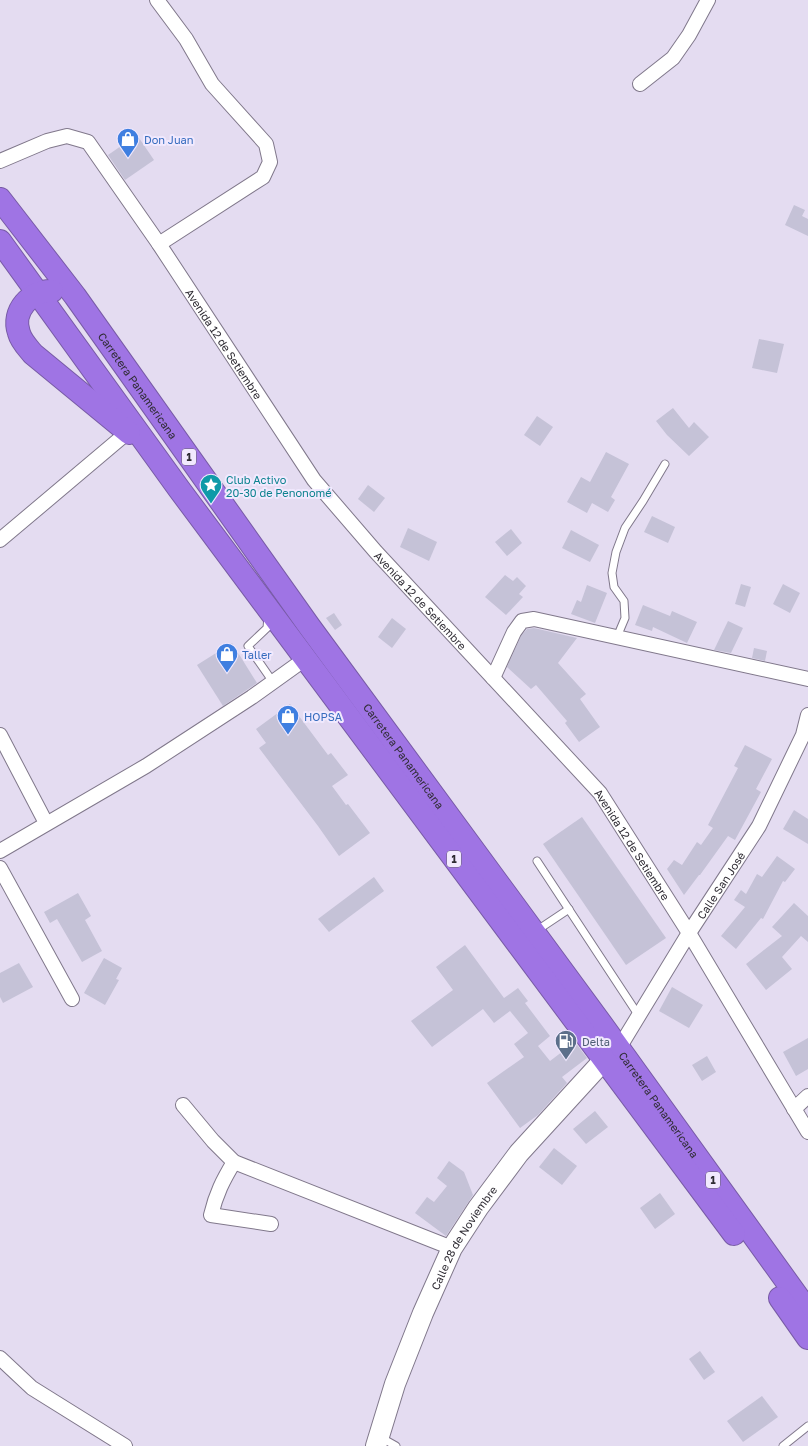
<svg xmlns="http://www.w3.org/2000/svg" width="808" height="1446" viewBox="0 0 808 1446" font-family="'Golos Text',sans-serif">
<rect width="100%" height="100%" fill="#e4dcf1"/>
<g fill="#c5c2d7">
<polygon points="137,135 154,160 125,180 108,155"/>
<polygon points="794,205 805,210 802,216 808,219 808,236 785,225"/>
<polygon points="759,339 784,344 777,373 752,368"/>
<polygon points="673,408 689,428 694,422 709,437 689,456 667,435 656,421"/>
<polygon points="537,416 553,427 540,446 524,435"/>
<polygon points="606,452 629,464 611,497 615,500 608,512 592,503 587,513 567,502 581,477 590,482"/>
<polygon points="368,485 385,498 374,512 358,499"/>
<polygon points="652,516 675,527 668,543 644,532"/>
<polygon points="408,528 437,542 429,561 400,547"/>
<polygon points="511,529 522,543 507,556 495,542"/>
<polygon points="571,530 599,545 590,562 562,548"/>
<polygon points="505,575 513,581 517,577 526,586 519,594 523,597 506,615 485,597"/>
<polygon points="741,584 751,587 745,607 735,604"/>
<polygon points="783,584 800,593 790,613 773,604"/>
<polygon points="587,585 607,593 595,623 571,614 577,600 581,602"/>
<polygon points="643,605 670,616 672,611 697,622 687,643 653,627 652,631 635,625"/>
<polygon points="334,613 342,625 335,630 326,618"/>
<polygon points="392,618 406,629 392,648 378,637"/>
<polygon points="728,621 743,628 731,653 714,650"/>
<polygon points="534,628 577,638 558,663 586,694 580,699 600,727 579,742 565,723 567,721 536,685 531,689 507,667 521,636 527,629"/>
<polygon points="232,643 257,683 223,706 197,665"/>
<polygon points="754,648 767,651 765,661 752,658"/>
<polygon points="290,704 328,755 331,753 348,775 332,786 346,805 348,804 370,833 339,856 318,826 259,748 266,743 256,729"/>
<polygon points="745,745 772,759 756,789 761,792 735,840 728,836 700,875 699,875 684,895 667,869 674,860 682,865 697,842 701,845 713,828 708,825 738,768 734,766"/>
<polygon points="794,810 808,819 808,844 783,829"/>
<polygon points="582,817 666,938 626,965 543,844"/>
<polygon points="777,856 795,869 785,882 783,881 763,919 761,918 736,949 721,936 745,907 734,900 741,890 746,894 757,874 762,877"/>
<polygon points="374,877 384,891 329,932 318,919"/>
<polygon points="78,893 91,916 85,920 102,951 82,962 57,919 50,923 44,912"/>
<polygon points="794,903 808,916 808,942 801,936 782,957 792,969 766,990 746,964 782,936 772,927"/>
<polygon points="465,945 504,998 518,988 528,1001 525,1003 550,1036 538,1046 550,1061 575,1042 587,1058 562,1077 567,1083 538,1115 520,1128 487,1083 524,1057 514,1044 528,1033 510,1011 494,1023 483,1009 432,1047 411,1021 453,990 436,967"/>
<polygon points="104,958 122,968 116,979 119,980 105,1005 84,993"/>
<polygon points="19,963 33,987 3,1003 0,997 0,973"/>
<polygon points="672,987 703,1005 689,1028 659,1011"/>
<polygon points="808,1038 808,1069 796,1076 783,1052"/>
<polygon points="707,1056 716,1072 702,1081 692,1065"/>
<polygon points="595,1111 608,1127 586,1144 573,1129"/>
<polygon points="554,1148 577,1166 562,1185 539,1167"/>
<polygon points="449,1161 464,1172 473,1195 446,1236 415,1213 427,1197 434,1202 447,1186 437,1178"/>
<polygon points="660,1193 675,1214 655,1229 640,1208"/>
<polygon points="700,1351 715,1372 704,1380 689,1359"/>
<polygon points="762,1396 778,1417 743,1442 727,1421"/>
</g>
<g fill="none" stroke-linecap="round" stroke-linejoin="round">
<g stroke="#80788b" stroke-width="9">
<g id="lane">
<polyline points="268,616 267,628 248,646 273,682"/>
<polyline points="617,637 625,618 624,601 614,587 612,573 616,552 625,528 643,501 665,464"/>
<polyline points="537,861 639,1016"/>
<polyline points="536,931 569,909"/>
<polyline points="380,1437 396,1446"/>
<polyline points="783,1446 808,1426"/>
</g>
</g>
<g stroke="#80788b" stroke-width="16">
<g id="street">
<polyline points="157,0 186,39 212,84 266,144 270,162 263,177 159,244"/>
<polyline points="640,84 673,58 689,35 708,0"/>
<path id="s1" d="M 0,161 L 47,141 L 67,136 L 88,142 L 159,244 L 314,480 L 376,552 L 600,793 L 689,933 L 808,1132"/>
<polyline points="0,540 128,432"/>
<polyline points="493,678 514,632 522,621 534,619 808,679"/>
<polyline points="0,735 46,823"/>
<polyline points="0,851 146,766 252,697 305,659"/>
<polyline points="0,868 72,999"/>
<path id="s2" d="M 619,1048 L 689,933 L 759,826 L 803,735 L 808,715"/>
<polyline points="183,1105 213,1141 234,1162 452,1248"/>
<polyline points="794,1109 808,1096"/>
<path d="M 234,1162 C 223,1180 216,1194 211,1215 L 271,1224"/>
<polyline points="0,1358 32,1388 125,1446"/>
</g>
</g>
<g stroke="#80788b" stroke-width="22">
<g id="secondary">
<path id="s3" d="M 376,1446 L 395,1384 L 423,1313 L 452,1248 L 478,1208 L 519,1153 L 604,1060"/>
</g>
</g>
<g stroke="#785ba6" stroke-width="24">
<g id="highway">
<path id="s4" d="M 0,199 L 75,296 L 309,626 L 605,1029 L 808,1311"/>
<polyline points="0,241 179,489 734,1234"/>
<path d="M 52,291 C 31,290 11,311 19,333 C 21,341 28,348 33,354 L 129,433"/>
<polyline points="780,1298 808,1338"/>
</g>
</g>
<use href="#lane" stroke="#fff" stroke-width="7"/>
<use href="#street" stroke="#fff" stroke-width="14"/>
<use href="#secondary" stroke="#fff" stroke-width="20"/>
<use href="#highway" stroke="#9f74e4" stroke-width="22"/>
</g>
<defs>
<g id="shop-pin" transform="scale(1.15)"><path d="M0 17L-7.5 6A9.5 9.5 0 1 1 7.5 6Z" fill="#3f7fe0" stroke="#f1e9fe"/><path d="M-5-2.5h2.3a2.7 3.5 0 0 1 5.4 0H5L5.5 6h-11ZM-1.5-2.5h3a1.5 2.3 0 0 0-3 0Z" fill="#fff"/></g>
<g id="sight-pin" transform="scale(1.15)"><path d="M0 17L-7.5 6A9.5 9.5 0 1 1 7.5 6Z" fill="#0f9aa8" stroke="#f1e9fe"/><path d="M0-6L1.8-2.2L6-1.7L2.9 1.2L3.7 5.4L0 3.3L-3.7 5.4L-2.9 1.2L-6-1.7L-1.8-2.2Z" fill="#fff"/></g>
<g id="fuel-pin" transform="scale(1.15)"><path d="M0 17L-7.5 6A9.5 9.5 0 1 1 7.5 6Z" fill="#5c6f8a" stroke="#f1e9fe"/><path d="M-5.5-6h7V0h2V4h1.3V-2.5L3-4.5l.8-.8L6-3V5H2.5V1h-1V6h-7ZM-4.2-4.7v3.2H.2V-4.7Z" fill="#fff"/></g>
</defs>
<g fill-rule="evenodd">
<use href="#shop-pin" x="128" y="139"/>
<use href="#sight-pin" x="211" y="485"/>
<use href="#shop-pin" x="227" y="654"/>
<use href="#shop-pin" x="288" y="716"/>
<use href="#fuel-pin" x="566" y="1041"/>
</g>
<g text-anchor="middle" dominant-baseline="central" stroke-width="4" stroke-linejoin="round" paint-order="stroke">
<g fill="#f1e9fe" stroke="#696571" stroke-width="1">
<rect x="182" y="449" width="14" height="16" rx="3"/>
<rect x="447" y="851" width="14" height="16" rx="3"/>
<rect x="706" y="1172" width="14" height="16" rx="3"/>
</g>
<g font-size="10" font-weight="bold" fill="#2f2c34">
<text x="189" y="457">1</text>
<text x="454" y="859">1</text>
<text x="713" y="1180">1</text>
</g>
<g font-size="11" fill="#366cbe" stroke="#f1e9fe" text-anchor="start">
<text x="144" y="139">Don Juan</text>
<text x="242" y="654">Taller</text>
<text x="304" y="716">HOPSA</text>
</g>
<g font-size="11" fill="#2f2c34" stroke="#f1e9fe">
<text stroke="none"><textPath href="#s1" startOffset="337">Avenida 12 de Setiembre</textPath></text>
<text stroke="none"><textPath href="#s4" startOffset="232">Carretera Panamericana</textPath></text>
<text stroke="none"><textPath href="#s1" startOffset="661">Avenida 12 de Setiembre</textPath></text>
<text stroke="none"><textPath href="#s4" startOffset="688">Carretera Panamericana</textPath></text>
<text stroke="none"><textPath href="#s1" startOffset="985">Avenida 12 de Setiembre</textPath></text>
<text stroke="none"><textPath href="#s2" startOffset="192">Calle San José</textPath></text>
<text stroke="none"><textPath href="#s4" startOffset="1120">Carretera Panamericana</textPath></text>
<text stroke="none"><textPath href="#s3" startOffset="227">Calle 28 de Noviembre</textPath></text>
</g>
<g font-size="11" fill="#0d838f" stroke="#f1e9fe" text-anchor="start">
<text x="226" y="479">Club Activo<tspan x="226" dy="13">20-30 de Penonomé</tspan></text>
</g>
<g font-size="11" fill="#4e5e75" stroke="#f1e9fe" text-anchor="start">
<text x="582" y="1041">Delta</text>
</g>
</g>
</svg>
